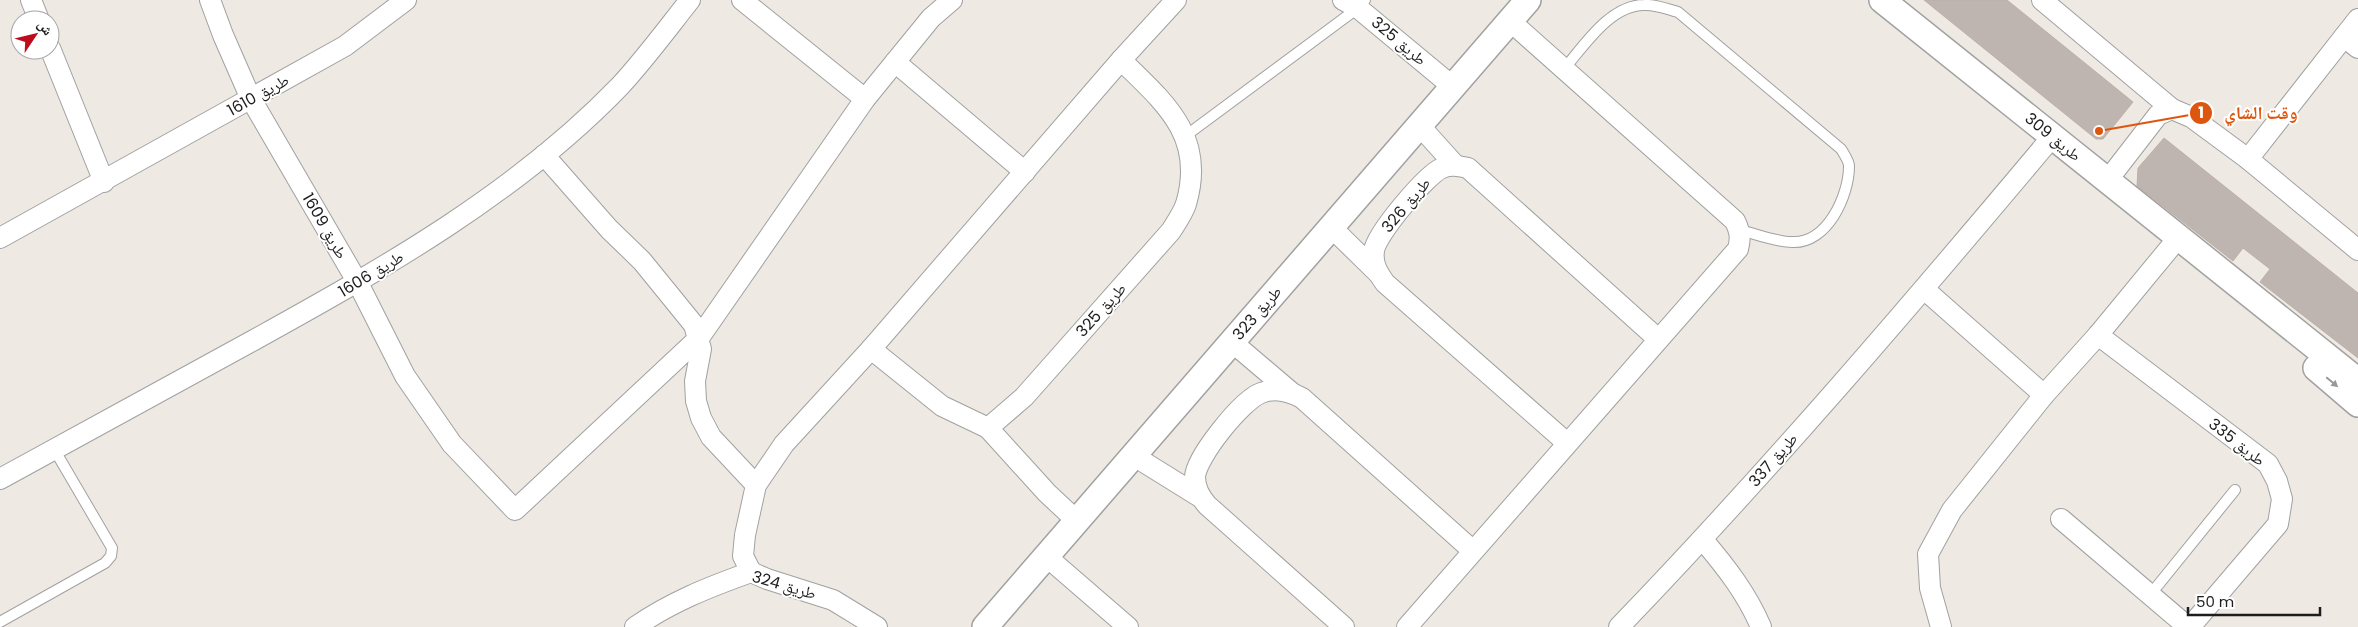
<svg xmlns="http://www.w3.org/2000/svg" width="2358" height="627" viewBox="0 0 2358 627" font-family="Poppins,'Noto Naskh Arabic',sans-serif">
<rect width="100%" height="100%" fill="#eee9e3"/>
<g fill="#beb5b0" stroke="#beafa7">
<polygon points="1924,0 2007,0 2133,102 2103,139 2096,139"/>
<polygon points="2164,138 2358,293 2358,358 2260,282 2270,269 2243,248 2233,261 2137,186 2138,168"/>
</g>
<g fill="none" stroke-linecap="round" stroke-linejoin="round">
<g stroke="#a1a1a1" stroke-width="12">
<g id="service">
<path d="M 1564,69 C 1584,46 1610,5 1644,5 C 1655,4 1667,9 1678,12 L 1841,149 C 1844,154 1849,161 1849,166 C 1849,196 1827,244 1792,242 C 1776,242 1756,234 1740,230"/>
<polyline points="1184,137 1358,8 1365,0"/>
<polyline points="2150,595 2235,490"/>
<polyline points="0,622 105,563 111,556 112,548 54,449"/>
</g>
</g>
<g stroke="#a1a1a1" stroke-width="22">
<g id="minor">
<polyline points="31,0 39,20"/>
<polyline points="210,0 223,35 251,99 358,283 405,376 452,444 515,510 699,338 865,99 931,18 952,0"/>
<polyline points="742,0 865,99"/>
<polyline points="1343,0 1358,8 1452,86"/>
<polyline points="2042,0 2172,109"/>
<polyline points="2344,37 2358,48"/>
<polyline points="50,48 104,182"/>
<polyline points="895,62 1025,172"/>
<polyline points="1419,125 1455,165"/>
<polyline points="544,155 609,229 642,261 694,325 701,349 695,381 696,401 701,418 711,437 756,485"/>
<polyline points="2248,159 2358,19"/>
<polyline points="2107,181 2158,115 2172,109 2191,117 2248,159 2358,250"/>
<polyline points="1331,227 1378,273"/>
<polyline points="0,238 345,46 406,0"/>
<polyline points="1924,289 2044,395"/>
<polyline points="2098,335 2268,464 2277,481 2282,499 2278,524 2190,627"/>
<polyline points="1232,342 1292,393"/>
<path d="M 871,349 L 942,406 L 988,428 L 1024,397 L 1171,231 C 1176,223 1183,213 1186,204 C 1206,136 1165,103 1121,60"/>
<polyline points="988,428 1047,493 1078,522"/>
<path d="M 1567,443 L 1385,283 C 1378,273 1372,264 1374,251 C 1376,234 1426,175 1442,168 C 1451,164 1459,166 1468,168 L 1658,339"/>
<polyline points="1134,456 1200,497"/>
<path d="M 0,479 C 85,433 169,386 254,340 C 384,268 516,194 620,86 C 645,59 667,29 690,0"/>
<polyline points="2061,519 2188,627"/>
<path d="M 1703,540 C 1726,567 1747,594 1761,627"/>
<polyline points="1047,557 1128,627"/>
<polyline points="751,572 743,556 745,535 756,485 784,444 871,349 1121,60 1176,0"/>
<path d="M 635,627 C 671,602 709,587 751,572 L 767,579 L 833,600 L 877,627"/>
<path d="M 1344,627 L 1207,505 C 1200,497 1195,488 1195,477 C 1196,457 1242,400 1261,393 C 1275,387 1289,391 1302,398 L 1472,550"/>
<path d="M 1407,627 L 1738,249 C 1741,238 1740,231 1735,221 L 1510,21"/>
<path d="M 1619,627 C 1770,470 1912,304 2052,137"/>
<polyline points="1941,627 1930,588 1928,554 1952,510 2044,395 2098,335 2178,238"/>
</g>
</g>
<g stroke="#a1a1a1" stroke-width="28">
<g id="tertiary">
<polyline points="1882,0 2358,381"/>
<polyline points="2316,368 2358,404"/>
<polyline points="985,627 1528,0"/>
</g>
</g>
<use href="#service" stroke="#fff" stroke-width="10"/>
<use href="#minor" stroke="#fff" stroke-width="20"/>
<use href="#tertiary" stroke="#fff" stroke-width="25"/>
</g>
<defs><path id="oneway-solid" d="M-6-.8H1V-3.2L6.5 0L1 3.2V.8H-6Z" transform="scale(1.25)"/></defs>
<use fill="#999" href="#oneway-solid" transform="translate(2332 382) rotate(40)"/>
<g text-anchor="middle" dominant-baseline="central" stroke-width="4" stroke-linejoin="round" paint-order="stroke">
<g font-size="16" fill="#1d1d1d" stroke="#fff">
<text transform="translate(1399 41) rotate(40)">طريق 325</text>
<text transform="translate(258 95) rotate(-29)">طريق 1610</text>
<text transform="translate(2053 137) rotate(39)">طريق 309</text>
<text transform="translate(1406 205) rotate(-50)">طريق 326</text>
<text transform="translate(325 226) rotate(60)">طريق 1609</text>
<text transform="translate(371 274) rotate(-31)">طريق 1606</text>
<text transform="translate(1101 310) rotate(-48)">طريق 325</text>
<text transform="translate(1257 313) rotate(-49)">طريق 323</text>
<text transform="translate(2237 442) rotate(38)">طريق 335</text>
<text transform="translate(1773 460) rotate(-49)">طريق 337</text>
<text transform="translate(784 585) rotate(16)">طريق 324</text>
</g>
</g>
<path fill="none" stroke="#de560d" stroke-width="2" d="M2099 131L2201 113"/>
<g fill="#de560d" stroke="#fff" stroke-width="2">
<circle cx="2099" cy="131" r="5"/>
<circle cx="2201" cy="113" r="12"/>
</g>
<g font-size="15" text-anchor="middle" font-weight="bold" fill="#fff">
<text x="2201" y="118">1</text>
</g>
<g font-size="18" text-anchor="middle" font-weight="bold" fill="#de560d" stroke="#fff" stroke-width="4" stroke-linejoin="round" paint-order="stroke">
<text x="2261" y="119">وقت الشاي</text>
</g>
<g transform="translate(35 35) rotate(55)"><circle r="24" fill="#ffffff" stroke="#a5a5a5"/>
<path d="M0-4L9 19L0 12L-9 19Z" fill="#bd0d1c"/>
<text y="-8" font-size="14" font-weight="bold" text-anchor="middle" fill="#1d1d1d">ش</text>
</g>
<path d="M2188 607v8h132v-8" fill="none" stroke="#1d1d1d" stroke-width="2.5"/>
<text x="2196" y="607" font-size="15" fill="#1d1d1d" stroke="#ffffff" stroke-width="4" paint-order="stroke">50 m</text>
</svg>
